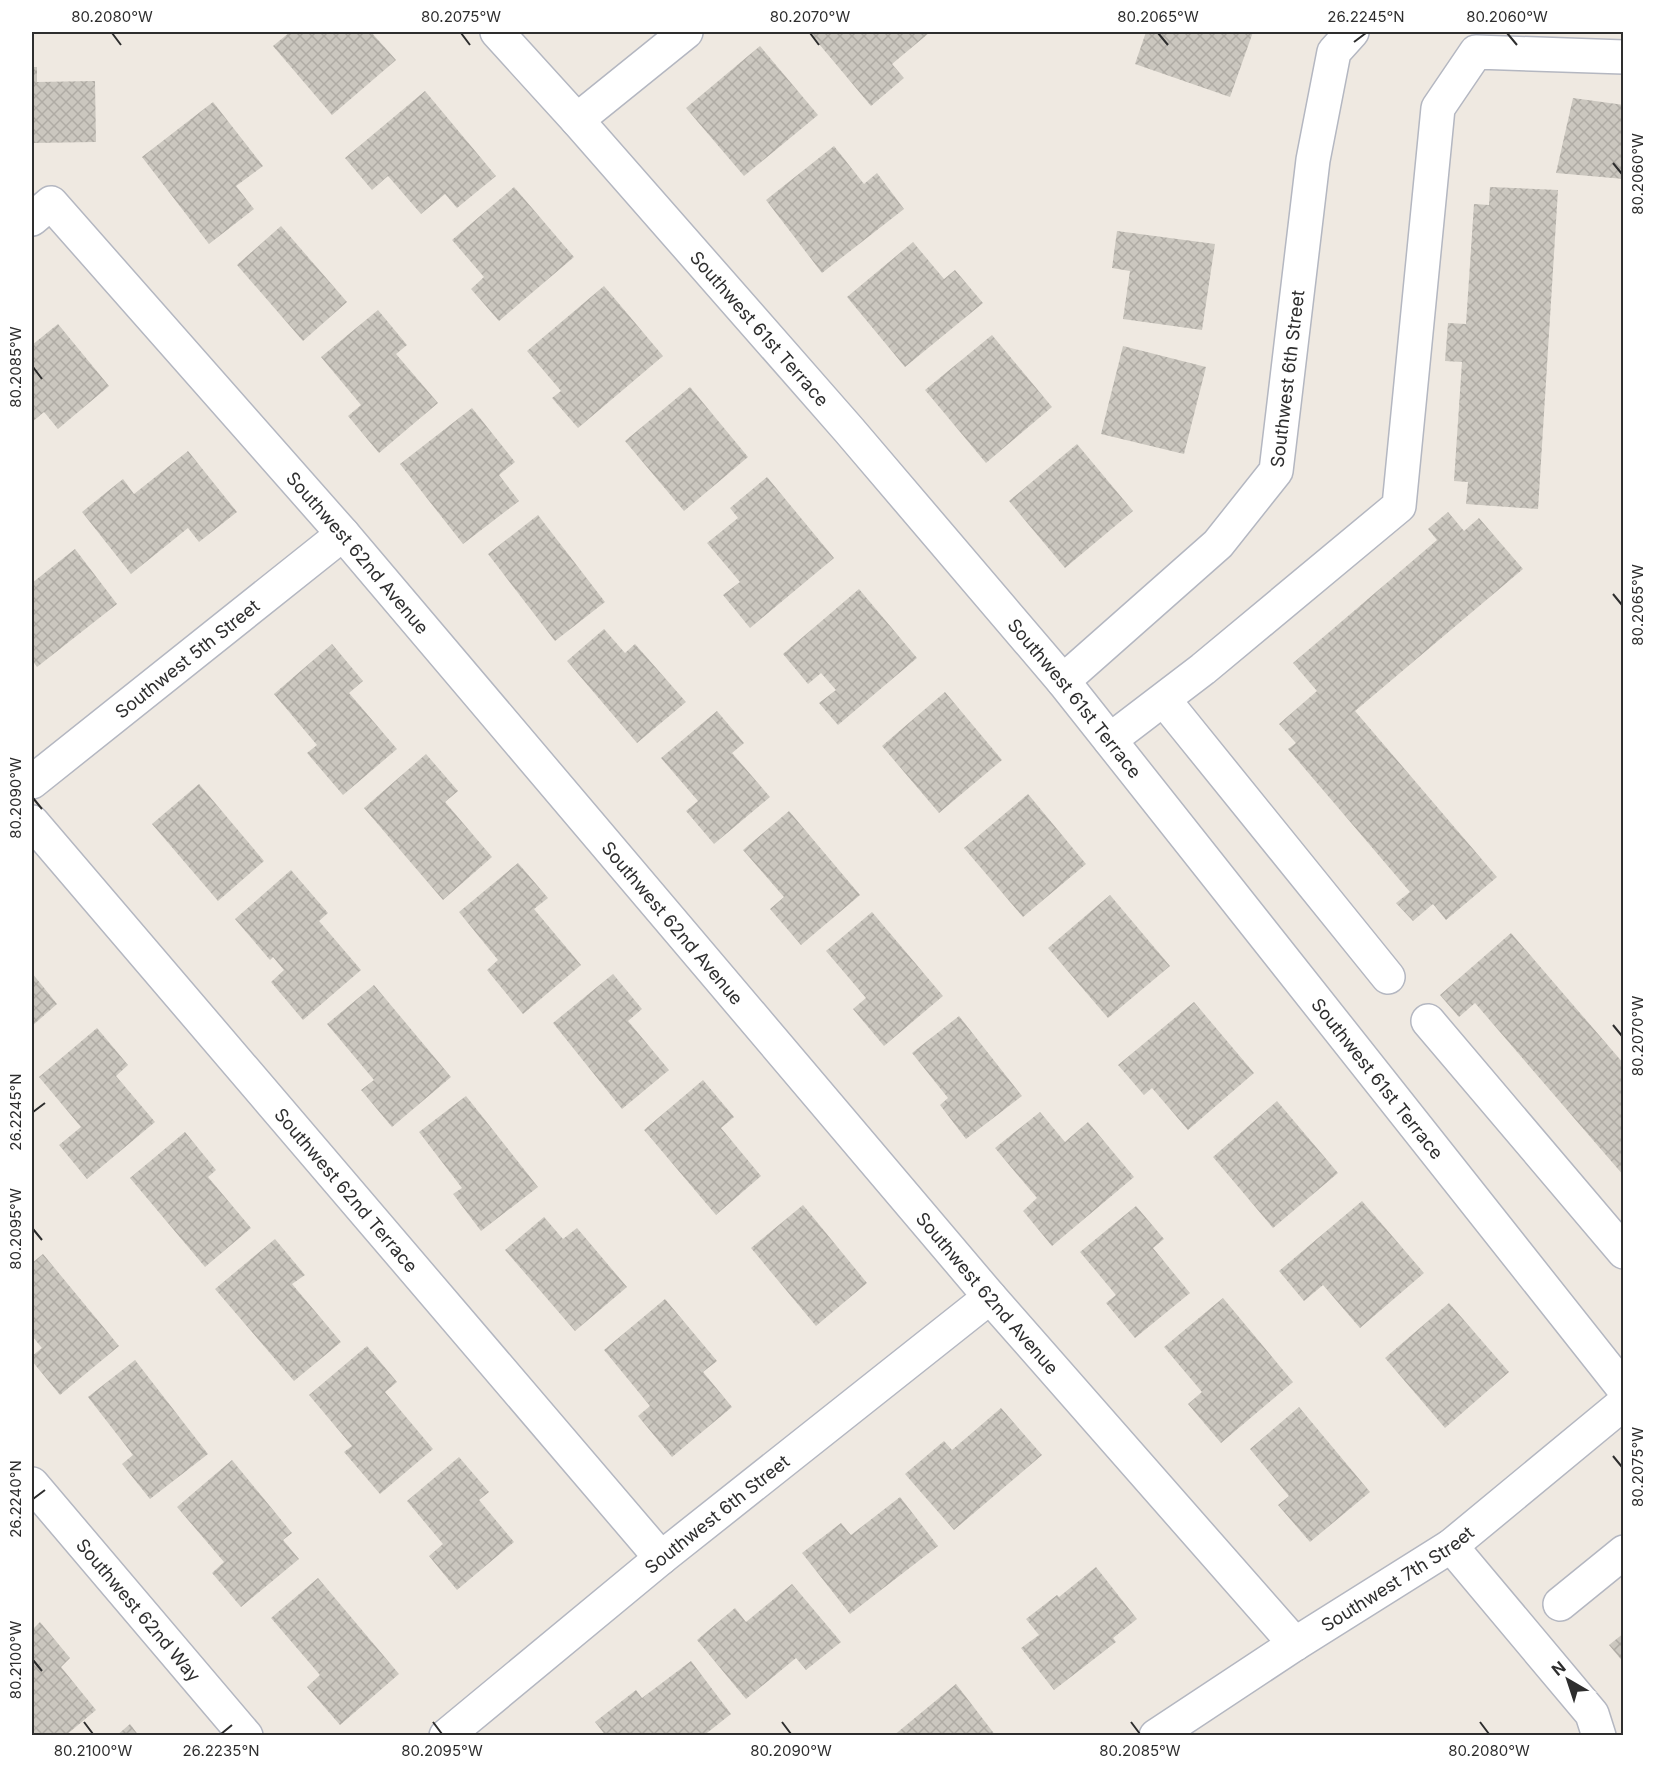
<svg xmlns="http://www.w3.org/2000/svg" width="1655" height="1767" viewBox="0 0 1655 1767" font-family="Inter,sans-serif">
<defs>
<pattern id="building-cross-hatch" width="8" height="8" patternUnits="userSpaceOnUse" patternTransform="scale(1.5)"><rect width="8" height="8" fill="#cbc7bf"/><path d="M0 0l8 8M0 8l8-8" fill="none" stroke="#afaba4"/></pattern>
</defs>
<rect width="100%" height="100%" fill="#efe9e1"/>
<g fill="url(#building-cross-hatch)">
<polygon points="290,32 371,32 396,60 332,115 273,46"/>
<polygon points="809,32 928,32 929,33 892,64 904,78 871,106"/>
<polygon points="1146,32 1253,32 1230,97 1135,64"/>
<polygon points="760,46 818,115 744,176 686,108"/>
<polygon points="32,67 37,67 37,82 95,81 96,142 32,143"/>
<polygon points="425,91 496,176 457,208 445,194 421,214 388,176 372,190 345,158"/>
<polygon points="1573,98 1624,105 1624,179 1556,173"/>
<polygon points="213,102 263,166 236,186 254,209 209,244 142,157"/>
<polygon points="834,146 864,184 877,173 904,209 822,273 766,200"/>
<polygon points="514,187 574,257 499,321 471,289 484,277 452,240"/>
<polygon points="1490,187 1558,190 1538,509 1466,504 1468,482 1454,481 1462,362 1445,361 1448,323 1466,324 1474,204 1489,205"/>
<polygon points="281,226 347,302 303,341 237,265"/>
<polygon points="1117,231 1215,244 1202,330 1123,319 1130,271 1112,268"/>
<polygon points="913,242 944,279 955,270 983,303 905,367 847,297"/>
<polygon points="604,286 663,356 578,428 552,398 561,391 527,351"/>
<polygon points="378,310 407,345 396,354 438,403 379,453 348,416 361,405 321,357"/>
<polygon points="58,324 109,386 58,429 44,412 32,422 32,345"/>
<polygon points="992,335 1052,407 986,463 925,390"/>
<polygon points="1123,346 1206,367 1184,454 1101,434"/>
<polygon points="690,387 748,457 684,511 625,441"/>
<polygon points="472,408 515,462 499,475 519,501 463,544 400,464"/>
<polygon points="1077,444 1133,511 1065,568 1009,501"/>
<polygon points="188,451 237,512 199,542 188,528 131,574 82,512 123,479 134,494"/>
<polygon points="767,477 834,558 750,628 723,595 740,582 707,543 738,518 730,508"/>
<polygon points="1448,512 1464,531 1479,518 1523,569 1355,711 1497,877 1446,920 1433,904 1413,921 1396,903 1410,892 1288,749 1296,743 1279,724 1317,691 1293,663 1437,540 1428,529"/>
<polygon points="538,515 605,602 555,641 488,554"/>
<polygon points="75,549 117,604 37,667 32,660 32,583"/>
<polygon points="859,589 917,658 838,725 819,703 836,690 821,673 808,684 783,654"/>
<polygon points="604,629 625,653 635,644 686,702 637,743 567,661"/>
<polygon points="332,644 363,681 349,693 397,749 343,795 307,753 317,745 274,694"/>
<polygon points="945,692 1002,760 939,813 882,746"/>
<polygon points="717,711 744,743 732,753 770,797 714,844 686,811 698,801 661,758"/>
<polygon points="426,754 458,791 445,802 492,857 443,900 364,808"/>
<polygon points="199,784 264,861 218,901 152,824"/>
<polygon points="1028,794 1086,864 1023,917 964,848"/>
<polygon points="789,811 860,895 801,945 770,909 784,897 743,850"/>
<polygon points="518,863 548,898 534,909 581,965 523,1014 487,970 498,960 459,912"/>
<polygon points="291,870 328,913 319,921 361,970 303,1020 271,982 284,970 273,957 270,960 235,919"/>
<polygon points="1110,895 1170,966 1108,1018 1048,948"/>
<polygon points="872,912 943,996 884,1046 853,1009 866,998 826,951"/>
<polygon points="1511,933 1624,1064 1624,1176 1475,1003 1459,1017 1440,995"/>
<polygon points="32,973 57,1004 32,1026"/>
<polygon points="613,974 642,1009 628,1021 669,1070 622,1109 553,1023"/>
<polygon points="374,985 451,1077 392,1127 361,1090 374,1080 327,1024"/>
<polygon points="1194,1002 1254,1073 1188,1130 1152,1088 1144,1095 1118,1065"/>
<polygon points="959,1016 1022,1096 966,1139 940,1105 948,1098 912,1053"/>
<polygon points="97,1028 128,1065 116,1076 155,1122 87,1179 59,1145 81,1127 39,1077"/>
<polygon points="703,1080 734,1117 721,1128 761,1176 716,1215 644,1130"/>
<polygon points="466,1096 538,1187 481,1231 453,1194 462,1188 419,1132"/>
<polygon points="1277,1101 1338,1173 1273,1228 1213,1157"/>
<polygon points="1040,1112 1065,1142 1088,1122 1134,1177 1052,1246 1023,1211 1037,1198 995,1148"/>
<polygon points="185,1132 216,1170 208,1177 251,1228 205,1267 130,1178"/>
<polygon points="1362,1201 1424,1273 1360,1328 1323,1285 1304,1301 1279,1271"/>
<polygon points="803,1205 867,1283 816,1326 751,1248"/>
<polygon points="1136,1206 1164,1239 1153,1248 1190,1293 1135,1338 1106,1303 1116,1295 1080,1252"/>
<polygon points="544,1217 563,1239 577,1228 627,1287 575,1331 505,1250"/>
<polygon points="275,1239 305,1275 292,1284 341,1342 294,1381 215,1289"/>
<polygon points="43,1254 119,1346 60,1395 32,1361 32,1356 42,1348 32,1336 32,1263"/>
<polygon points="1223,1298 1293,1382 1221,1443 1188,1404 1202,1392 1164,1347"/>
<polygon points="665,1299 717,1361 703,1372 732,1407 672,1457 638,1416 650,1406 604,1350"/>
<polygon points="1449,1303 1509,1372 1445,1428 1385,1358"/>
<polygon points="367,1346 397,1382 385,1392 433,1449 380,1494 344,1452 352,1446 309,1395"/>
<polygon points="135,1360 208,1454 150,1499 122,1464 133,1455 88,1397"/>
<polygon points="1299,1407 1370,1492 1310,1542 1278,1505 1289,1496 1250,1449"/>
<polygon points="1001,1408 1042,1455 954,1530 905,1474 944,1441 952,1450"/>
<polygon points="459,1457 489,1492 479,1500 514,1542 457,1590 429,1556 443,1544 407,1501"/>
<polygon points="232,1460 292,1533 283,1540 299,1559 241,1607 212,1573 224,1562 177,1507"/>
<polygon points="900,1497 938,1546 850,1614 802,1553 841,1523 851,1535"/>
<polygon points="1096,1567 1137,1619 1113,1638 1116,1642 1054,1690 1021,1648 1039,1635 1026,1619 1057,1595 1059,1597"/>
<polygon points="318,1578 399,1674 340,1725 307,1687 320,1675 271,1618"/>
<polygon points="792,1584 841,1642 806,1670 796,1658 746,1699 697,1640 735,1608 746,1622"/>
<polygon points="40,1622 70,1658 61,1667 96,1710 65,1736 32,1736 32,1630"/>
<polygon points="1624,1633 1624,1663 1609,1645"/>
<polygon points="691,1661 731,1714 703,1736 606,1736 595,1722 636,1690 642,1698"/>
<polygon points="956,1684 996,1736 893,1736"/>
<polygon points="130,1724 139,1736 116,1736"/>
</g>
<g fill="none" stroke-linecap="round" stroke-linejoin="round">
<g stroke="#b4b7c1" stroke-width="36">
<g id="minor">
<path id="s1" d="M 497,32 L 577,120 L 849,430 L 1063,681 L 1624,1389"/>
<polyline points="577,120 686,32"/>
<path id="s2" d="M 32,219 L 51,203 L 343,534 L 990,1297 L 1295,1644"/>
<path id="s3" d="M 1063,681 L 1218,544 L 1276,471 L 1313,160 L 1334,52 L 1352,32"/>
<polyline points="1164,700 1388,977"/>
<polyline points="1110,740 1203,669 1399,506 1438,108 1476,52 1624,57"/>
<path id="s4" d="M 32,782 L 343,534"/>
<path id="s5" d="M 32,822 L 661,1558"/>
<polyline points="1428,1021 1624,1252"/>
<path id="s6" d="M 32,1484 L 246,1736"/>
<polyline points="1451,1546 1592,1714 1599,1736"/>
<polyline points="1560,1604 1624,1552"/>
<path id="s7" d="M 446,1736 L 661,1558 L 990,1297"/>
<path id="s8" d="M 1156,1736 L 1295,1644 L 1451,1546 L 1624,1403"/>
</g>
</g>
<use href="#minor" stroke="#fff" stroke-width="33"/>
</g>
<path fill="none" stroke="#2e2e2e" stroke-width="2" d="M 112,33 L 121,45M 461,33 L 470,45M 810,33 L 819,45M 1158,33 L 1168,45M 1507,33 L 1517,45M 1354,42 L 1366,33M 1613,163 L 1622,174M 33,367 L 42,379M 1613,594 L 1622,605M 33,798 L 42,809M 1613,1025 L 1622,1036M 33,1112 L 45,1103M 33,1229 L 42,1240M 1613,1456 L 1622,1467M 33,1499 L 45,1490M 33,1660 L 42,1671M 84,1722 L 93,1734M 433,1722 L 442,1734M 782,1722 L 791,1734M 1131,1722 L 1140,1734M 1480,1722 L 1489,1734M 221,1734 L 232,1725"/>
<g text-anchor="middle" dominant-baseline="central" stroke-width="4.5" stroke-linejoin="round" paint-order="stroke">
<g font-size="18" fill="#2e2e2e" stroke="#fff">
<text stroke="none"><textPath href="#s1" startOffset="396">Southwest 61st Terrace</textPath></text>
<text stroke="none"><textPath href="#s3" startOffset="393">Southwest 6th Street</textPath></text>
<text stroke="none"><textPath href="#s2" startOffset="490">Southwest 62nd Avenue</textPath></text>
<text stroke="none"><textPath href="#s4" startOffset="198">Southwest 5th Street</textPath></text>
<text stroke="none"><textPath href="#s1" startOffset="882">Southwest 61st Terrace</textPath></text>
<text stroke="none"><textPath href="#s2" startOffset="976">Southwest 62nd Avenue</textPath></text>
<text stroke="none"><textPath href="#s1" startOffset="1368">Southwest 61st Terrace</textPath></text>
<text stroke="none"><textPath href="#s5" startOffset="484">Southwest 62nd Terrace</textPath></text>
<text stroke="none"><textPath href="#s2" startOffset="1462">Southwest 62nd Avenue</textPath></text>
<text stroke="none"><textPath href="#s7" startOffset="350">Southwest 6th Street</textPath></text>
<text stroke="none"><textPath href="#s8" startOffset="288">Southwest 7th Street</textPath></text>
<text stroke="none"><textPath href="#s6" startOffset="165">Southwest 62nd Way</textPath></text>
</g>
</g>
<rect width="1655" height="1767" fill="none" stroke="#ffffff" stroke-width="66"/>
<g transform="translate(1568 1680) rotate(321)" stroke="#ffffff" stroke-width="4.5" paint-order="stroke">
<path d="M0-4.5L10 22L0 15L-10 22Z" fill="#2e2e2e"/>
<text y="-9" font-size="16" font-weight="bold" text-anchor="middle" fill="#2e2e2e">N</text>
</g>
<rect x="33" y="33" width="1589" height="1701" fill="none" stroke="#2e2e2e" stroke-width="2"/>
<g font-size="15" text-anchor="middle" fill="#2e2e2e">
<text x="112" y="22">80.2080°W</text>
<text x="461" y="22">80.2075°W</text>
<text x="810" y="22">80.2070°W</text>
<text x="1158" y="22">80.2065°W</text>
<text x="1366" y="22">26.2245°N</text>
<text x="1507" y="22">80.2060°W</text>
<text transform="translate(1638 174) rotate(-90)" y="5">80.2060°W</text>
<text transform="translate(16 367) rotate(-90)" y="5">80.2085°W</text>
<text transform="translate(1638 605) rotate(-90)" y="5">80.2065°W</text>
<text transform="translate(16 798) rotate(-90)" y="5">80.2090°W</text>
<text transform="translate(1638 1036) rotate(-90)" y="5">80.2070°W</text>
<text transform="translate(16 1112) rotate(-90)" y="5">26.2245°N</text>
<text transform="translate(16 1229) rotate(-90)" y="5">80.2095°W</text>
<text transform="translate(1638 1467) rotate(-90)" y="5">80.2075°W</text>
<text transform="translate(16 1499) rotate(-90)" y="5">26.2240°N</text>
<text transform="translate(16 1660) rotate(-90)" y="5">80.2100°W</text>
<text x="93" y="1756">80.2100°W</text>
<text x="221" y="1756">26.2235°N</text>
<text x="442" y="1756">80.2095°W</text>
<text x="791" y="1756">80.2090°W</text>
<text x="1140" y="1756">80.2085°W</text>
<text x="1489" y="1756">80.2080°W</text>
</g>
</svg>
